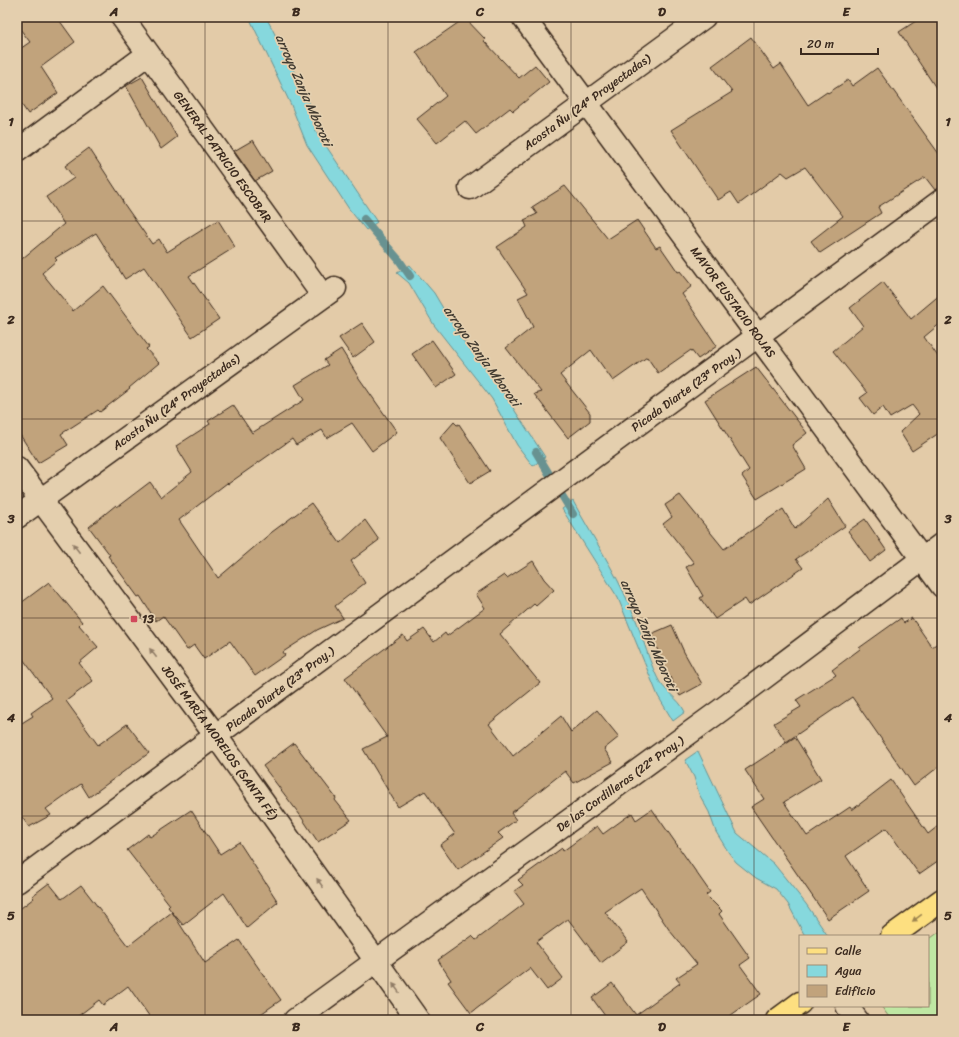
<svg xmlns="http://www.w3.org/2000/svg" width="959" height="1037" viewBox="0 0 959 1037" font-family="Sriracha,sans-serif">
<rect width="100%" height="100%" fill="#e3cba8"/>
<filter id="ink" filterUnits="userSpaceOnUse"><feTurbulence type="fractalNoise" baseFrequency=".025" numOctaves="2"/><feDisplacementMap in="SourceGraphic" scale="8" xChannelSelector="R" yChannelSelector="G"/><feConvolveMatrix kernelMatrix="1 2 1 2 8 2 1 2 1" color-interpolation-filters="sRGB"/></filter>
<g filter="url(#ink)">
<polygon fill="#bfe7a3" stroke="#7d8860" points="942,930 942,1020 891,1020 881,1006 928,1006 928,940"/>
<g fill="#86d8dd" stroke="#689291">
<polygon points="249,17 266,17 306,94 316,131 377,222 366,230 349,209 307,145 291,105"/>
<polygon points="410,265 434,293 460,337 491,374 545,457 533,466 517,445 492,399 434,325 409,283 397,273"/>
<path d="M 573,501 C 592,536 614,569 630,606 C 641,629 646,654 657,677 C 663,691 679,698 685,712 L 673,721 L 658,696 L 618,598 L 562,509 Z"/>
<polygon points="698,751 737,833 774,864 806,904 828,936 805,936 788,904 776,889 756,878 736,862 729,853 716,832 709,812 699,794 694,777 685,760"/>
</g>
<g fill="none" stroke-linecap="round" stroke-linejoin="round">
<g stroke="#689291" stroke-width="8">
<polyline points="364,219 399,260 410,276"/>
<polyline points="536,452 573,514"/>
</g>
</g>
<g fill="#c1a37c" stroke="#3b2a1e">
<polygon points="17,17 57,17 75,42 41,67 58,93 28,114 17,98 17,51 30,42 17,25"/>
<polygon points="922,17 942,17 942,97 899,32"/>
<polygon points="465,18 485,39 484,41 519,78 535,65 549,82 513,111 510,108 476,134 465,121 437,143 417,119 446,96 416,52"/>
<polygon points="751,37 774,69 781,64 808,105 827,92 828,93 848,80 852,86 877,68 942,158 942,188 935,190 925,177 878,207 881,213 820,253 811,241 843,216 805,167 788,177 782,172 739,204 731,192 718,200 671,130 732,92 712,66"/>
<polygon points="142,77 177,137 161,149 126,86"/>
<polygon points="253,140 272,171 255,181 234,151"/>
<polygon points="89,148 123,200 122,201 152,244 159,239 167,252 218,220 235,247 189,276 219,319 192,337 144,267 125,279 96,233 55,258 57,260 42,273 73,311 103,286 149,347 146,349 159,363 129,388 130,389 100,412 98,410 61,434 68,445 38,463 17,430 17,263 64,224 46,197 74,178 65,166"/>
<polygon points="565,186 608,239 637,220 656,248 660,246 678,272 680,271 692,286 682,294 717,346 698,359 691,350 658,373 647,357 613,381 591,350 560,375 590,413 590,421 568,438 534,394 541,392 506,348 533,327 518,298 528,293 497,247 527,227 524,220 537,214 532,207"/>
<polygon points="883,282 911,319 942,293 942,322 924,337 942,362 942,431 912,451 900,432 919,414 912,405 890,418 883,407 873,415 860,398 867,393 833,351 863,326 850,308"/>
<polygon points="362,323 375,342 353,358 339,338"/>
<polygon points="432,340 456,374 436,388 412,354"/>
<polygon points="341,349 359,378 397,432 372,451 352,423 327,438 322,430 296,445 292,439 228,484 227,483 179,520 218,578 272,532 311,503 340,543 365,520 379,540 351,561 365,583 335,606 343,618 317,630 283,652 285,655 255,676 230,641 204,659 194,645 187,650 163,616 156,621 140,596 138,597 108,556 110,555 89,527 116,505 117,507 150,482 161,497 192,472 176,446 210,424 208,421 233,405 252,433 304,400 295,385 328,365 324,360"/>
<polygon points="756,367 807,433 792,445 806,469 757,499 742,476 749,470 705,400"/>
<polygon points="454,422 457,425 459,424 490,471 470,483 440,438"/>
<polygon points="680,495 724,549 783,509 795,529 828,499 845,526 796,559 803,568 749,605 745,599 715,619 700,598 703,596 686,567 694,563 663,524 672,517 665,505"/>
<polygon points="865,519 886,550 870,562 848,531"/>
<polygon points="533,561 544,579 554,590 536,606 534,604 500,634 540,683 489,724 513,756 561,716 571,732 597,710 619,737 604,749 613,762 574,783 565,771 511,813 516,820 498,833 503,838 458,870 440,845 455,834 425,791 398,807 363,749 387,737 345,678 403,635 407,641 424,629 434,642 445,633 447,636 485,608 476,594 504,575 507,578"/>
<polygon points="49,582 82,622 79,625 98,647 79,663 93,681 66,701 98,745 127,724 149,753 89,797 81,784 46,809 51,815 29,827 17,810 17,726 33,716 31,713 52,698 17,651 17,606"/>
<polygon points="901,618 904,623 912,618 932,647 942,640 942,764 914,786 852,697 786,742 774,723 801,707 796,700 836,675 832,670 860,649 859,648"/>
<polygon points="672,625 684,652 702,684 680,696 665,668 651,634"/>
<polygon points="795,737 821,779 784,802 807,836 850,807 852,810 891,780 928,834 942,823 942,858 919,874 886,828 846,856 869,891 828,919 751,807 764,799 745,770"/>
<polygon points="294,743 336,798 335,800 351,820 318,842 300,815 263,766"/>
<polygon points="652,809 710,892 706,895 722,911 719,914 750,958 740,965 761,994 724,1020 608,1020 592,998 612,983 636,1015 680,983 676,978 697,964 670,931 641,888 605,912 628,942 601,963 568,919 536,942 563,978 547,990 530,968 471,1013 448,982 451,980 438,960 472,936 476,940 524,904 514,891 523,885 518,880 562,848 563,851 597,826 603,834 632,813 636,820"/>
<polygon points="191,810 220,854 239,842 278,902 247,928 224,893 183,925 172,912 205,963 239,940 281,1000 252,1020 152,1020 128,986 103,1005 99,1000 73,1020 17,1020 17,911 34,898 32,896 49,883 62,899 81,885 128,946 172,912 168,907 170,905 127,850 148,834 150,837"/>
</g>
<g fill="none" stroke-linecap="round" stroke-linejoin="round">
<g stroke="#3b2a1e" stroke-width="25">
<g id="minor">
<path id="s1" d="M 122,17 L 323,296"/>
<path id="s2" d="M 523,17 L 942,586"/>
<polyline points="17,151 148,54"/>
<polyline points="470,188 704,17"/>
<path id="s3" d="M 17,468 L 216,736 L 418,1020"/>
<polyline points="17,517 335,288"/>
<polyline points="17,882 942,200"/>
<polyline points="847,1006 857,1020"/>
<polyline points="295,1020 721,710 942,544"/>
</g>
</g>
<g stroke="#3b2a1e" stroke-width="25">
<g id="major">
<polyline points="892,936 942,900"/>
<polyline points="777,1020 800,1003"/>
</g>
</g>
<use href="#minor" stroke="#e4cfae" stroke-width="22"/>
<use href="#major" stroke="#fddf80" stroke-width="22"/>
</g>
<defs><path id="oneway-solid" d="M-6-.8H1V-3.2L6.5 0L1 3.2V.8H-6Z"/></defs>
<g fill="#907c66">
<use href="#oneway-solid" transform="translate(76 548) rotate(-127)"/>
<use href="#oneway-solid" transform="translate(153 653) rotate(-127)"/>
<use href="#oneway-solid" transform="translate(320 883) rotate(-125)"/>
<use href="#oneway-solid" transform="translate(396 988) rotate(-126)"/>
</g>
<use fill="#9c844f" href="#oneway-solid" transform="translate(917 918) rotate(144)"/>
</g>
<path fill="none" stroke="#3b2a1e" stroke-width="1" stroke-opacity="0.55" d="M 205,17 L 205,1020M 388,17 L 388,1020M 571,17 L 571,1020M 754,17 L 754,1020M 17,221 L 942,221M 17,419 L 942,419M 17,618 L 942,618M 17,816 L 942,816"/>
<rect fill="#d1495b" stroke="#e4cfae" stroke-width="1.5" x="130" y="615" width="8" height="8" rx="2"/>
<g text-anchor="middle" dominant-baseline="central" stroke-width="3.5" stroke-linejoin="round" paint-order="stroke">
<g font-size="12" fill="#3b2a1e" stroke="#e4cfae">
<text transform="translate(587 102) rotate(-36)">Acosta Ñu (24ª Proyectadas)</text>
<text stroke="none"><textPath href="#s1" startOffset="172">GENERAL PATRICIO ESCOBAR</textPath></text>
<text stroke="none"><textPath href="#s2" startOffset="354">MAYOR EUSTACIO ROJAS</textPath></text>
<text transform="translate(686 390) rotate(-36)">Picada Diarte (23ª Proy.)</text>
<text transform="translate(176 402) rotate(-36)">Acosta Ñu (24ª Proyectadas)</text>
<text transform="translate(280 689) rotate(-37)">Picada Diarte (23ª Proy.)</text>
<text stroke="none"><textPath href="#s3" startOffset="341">JOSÉ MARÍA MORELOS (SANTA FÉ)</textPath></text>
<text transform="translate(620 784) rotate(-36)">De las Cordilleras (22ª Proy.)</text>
</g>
<g font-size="12" font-weight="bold" fill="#3b2a1e" stroke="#e4cfae" text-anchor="start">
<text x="142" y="619">13</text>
</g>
<g font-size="13" font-style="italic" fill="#423b31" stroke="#e4cfae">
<text transform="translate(304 90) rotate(66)">arroyo Zanja Mboroti</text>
<text transform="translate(482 356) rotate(54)">arroyo Zanja Mboroti</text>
<text transform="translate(649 635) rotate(66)">arroyo Zanja Mboroti</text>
</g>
</g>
<rect width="959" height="1037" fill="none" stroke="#e4cfae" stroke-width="44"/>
<rect x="799" y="935" width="130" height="72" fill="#e4cfae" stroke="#a08d74"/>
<rect x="807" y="948" width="20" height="6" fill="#fddf80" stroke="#a08d74"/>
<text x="835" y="955" font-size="12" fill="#3b2a1e">Calle</text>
<rect x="807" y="965" width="20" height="12" fill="#86d8dd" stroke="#a08d74"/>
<text x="835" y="975" font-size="12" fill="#3b2a1e">Agua</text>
<rect x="807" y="985" width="20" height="12" fill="#c1a37c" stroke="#a08d74"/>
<text x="835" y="995" font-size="12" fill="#3b2a1e">Edificio</text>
<path d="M801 48v6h77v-6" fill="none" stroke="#3b2a1e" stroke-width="2"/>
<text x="807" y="48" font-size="12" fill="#3b2a1e" stroke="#e4cfae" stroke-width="3" paint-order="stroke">20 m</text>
<rect x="22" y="22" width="915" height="993" fill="none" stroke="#3b2a1e" stroke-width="1.5"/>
<g font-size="13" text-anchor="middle" font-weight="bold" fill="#3b2a1e">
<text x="114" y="16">A</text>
<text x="296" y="16">B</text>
<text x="480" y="16">C</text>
<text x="662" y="16">D</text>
<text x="846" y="16">E</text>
<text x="11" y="126">1</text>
<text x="948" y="126">1</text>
<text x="11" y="324">2</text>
<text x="948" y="324">2</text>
<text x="11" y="523">3</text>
<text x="948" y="523">3</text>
<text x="11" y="722">4</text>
<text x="948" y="722">4</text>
<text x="11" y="920">5</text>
<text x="948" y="920">5</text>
<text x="114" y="1031">A</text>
<text x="296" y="1031">B</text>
<text x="480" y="1031">C</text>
<text x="662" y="1031">D</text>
<text x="846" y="1031">E</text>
</g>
</svg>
